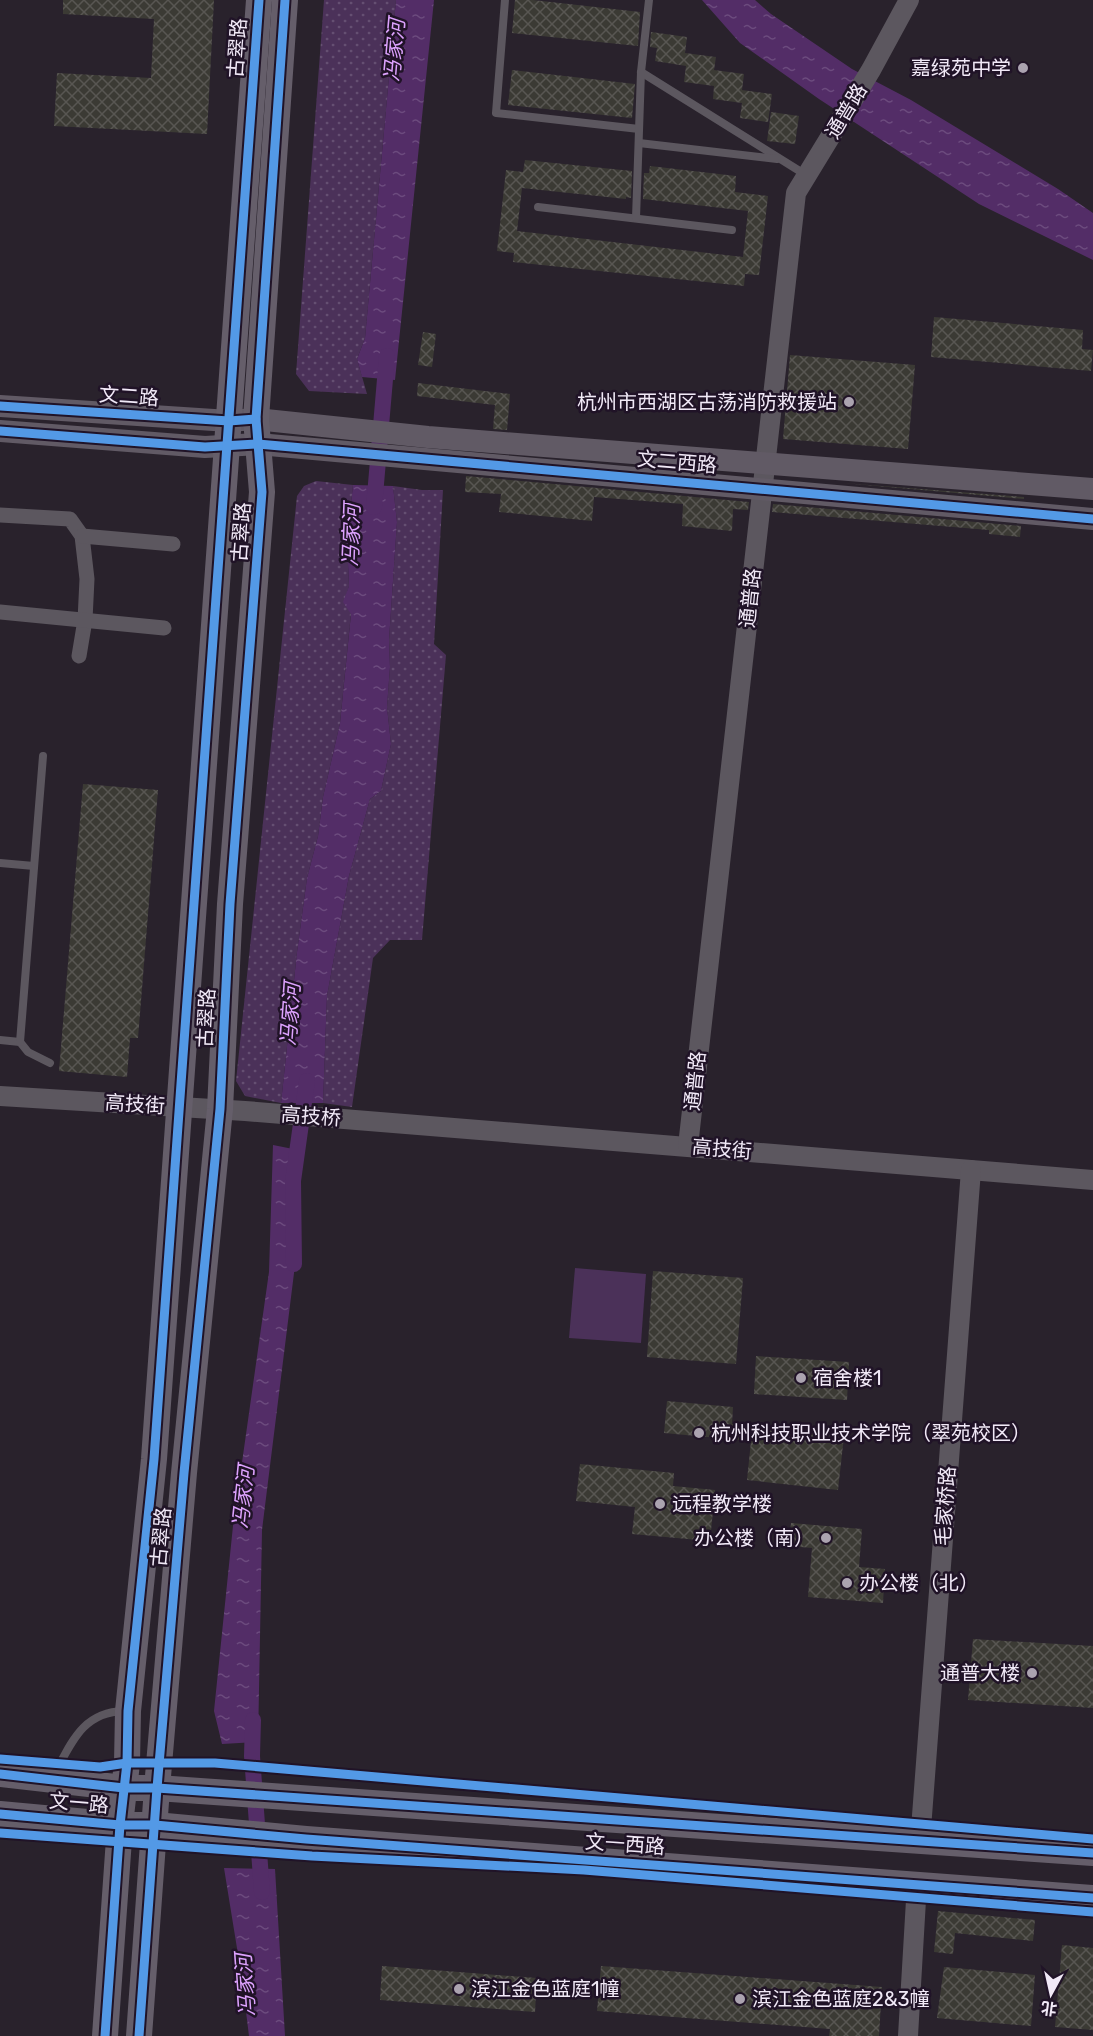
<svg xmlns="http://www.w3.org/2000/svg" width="1093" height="2036" viewBox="0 0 1093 2036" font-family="Rubik,'Noto Sans SC',sans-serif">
<defs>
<pattern id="park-dots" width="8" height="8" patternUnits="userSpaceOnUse" patternTransform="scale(1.5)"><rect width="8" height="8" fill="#4b3159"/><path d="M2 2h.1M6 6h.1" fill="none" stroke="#654f72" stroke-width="1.8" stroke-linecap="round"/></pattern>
<pattern id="water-ripples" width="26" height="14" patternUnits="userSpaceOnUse" patternTransform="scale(1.5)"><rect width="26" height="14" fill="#532d67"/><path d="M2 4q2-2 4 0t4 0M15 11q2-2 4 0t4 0" fill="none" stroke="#6c4b7e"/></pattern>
<pattern id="building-cross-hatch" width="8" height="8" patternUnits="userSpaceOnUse" patternTransform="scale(1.5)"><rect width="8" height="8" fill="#3b3a34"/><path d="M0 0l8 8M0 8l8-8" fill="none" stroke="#585652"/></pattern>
</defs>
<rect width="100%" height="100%" fill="#29222c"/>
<polygon fill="#4b3159" points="575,1268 646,1274 641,1343 569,1338"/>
<g fill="url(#park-dots)">
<polygon points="324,0 396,0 365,338 357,359 367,394 309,391 296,374"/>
<polygon points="316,481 353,485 347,541 349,586 344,602 351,613 340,723 323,797 318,836 307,878 297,952 281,1103 245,1096 236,1081 297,496 304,486"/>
<polygon points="393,486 422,490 443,490 434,644 446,655 422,940 390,940 373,958 352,1107 323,1103 327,996 349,876 370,799 381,791 391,744 387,707 390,667 389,640 397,522"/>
</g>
<g fill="url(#water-ripples)">
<polygon points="396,0 434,0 395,380 362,377 357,359 365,338"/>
<polygon points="702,0 755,0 771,14 852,69 911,100 1058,189 1093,213 1093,260 979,204 819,99 740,43"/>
<polygon points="353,485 393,486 397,522 389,640 390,667 387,707 391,744 381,791 370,799 349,876 327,996 323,1103 281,1103 297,952 307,878 318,836 323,797 340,723 351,614 343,602 349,586 347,541"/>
<polygon points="273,1145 298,1150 293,1181 294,1273 262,1530 258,1742 222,1744 214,1711 233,1526 269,1272"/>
<polygon points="224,1868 275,1869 285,2036 249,2036 242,1979"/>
</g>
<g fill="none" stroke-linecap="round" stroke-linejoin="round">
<g stroke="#532d67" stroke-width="16">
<polyline points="374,507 387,356"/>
<polyline points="294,1264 293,1181 307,1081"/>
<polyline points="253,1720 252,1756 262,1892"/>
</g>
</g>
<g fill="url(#building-cross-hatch)">
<polygon points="63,0 214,0 207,134 54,126 57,73 151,78 154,19 63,14"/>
<polygon points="515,0 533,0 640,12 638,46 512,33"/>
<polygon points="651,32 687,37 685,53 716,57 714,70 744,74 742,90 772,94 768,122 740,118 742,103 713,99 714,86 684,82 686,66 655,61 657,48 650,47"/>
<polygon points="512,70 635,84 632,118 508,105"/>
<polygon points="771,112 799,116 795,144 767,141"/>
<polygon points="525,160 632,171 631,198 626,197 626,199 522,188 517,231 743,257 748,211 643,199 644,173 649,173 650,166 736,176 735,192 768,196 759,275 745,274 744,286 513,262 514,253 497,251 506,170 523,172"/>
<polygon points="934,317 1083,330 1082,349 1093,350 1091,371 931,357"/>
<polygon points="423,332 436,334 432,367 418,365"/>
<polygon points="790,355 915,365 908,449 783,439"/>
<polygon points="418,383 510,394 507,430 493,429 495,405 417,396"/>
<polygon points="466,476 749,502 748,510 733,509 732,531 682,526 683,504 594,497 592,521 499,512 501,494 465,492"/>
<polygon points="843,483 1024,497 1024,499"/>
<polygon points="773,504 1021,526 1020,537 989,534 989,530 772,512"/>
<polygon points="83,784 158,790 138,1038 130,1038 127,1077 59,1071"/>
<polygon points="653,1271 743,1278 736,1364 647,1357"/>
<polygon points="756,1356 849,1362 847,1400 754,1394"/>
<polygon points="667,1401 733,1407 732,1424 844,1436 838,1490 747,1480 751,1441 664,1433"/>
<polygon points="580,1464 674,1473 673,1486 715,1490 710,1541 632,1534 635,1507 576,1501"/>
<polygon points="791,1523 862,1529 859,1567 885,1569 883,1603 808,1597 812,1548 789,1546"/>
<polygon points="973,1639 1093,1646 1093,1708 968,1700"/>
<polygon points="938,1911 1035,1920 1033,1941 955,1933 953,1954 934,1952"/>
<polygon points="1062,1945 1093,1948 1093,2030 1055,2027"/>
<polygon points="382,1966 537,1978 535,2012 380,2000"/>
<polygon points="601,1966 882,1987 879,2036 829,2036 830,2029 597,2011"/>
<polygon points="944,1967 1035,1975 1031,2026 937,2018"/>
</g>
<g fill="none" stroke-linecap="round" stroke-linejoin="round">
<g stroke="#5c575f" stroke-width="8">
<polyline points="505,0 496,113 639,129"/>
<polyline points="641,72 806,175"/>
<polyline points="639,143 777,159"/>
<polyline points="538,207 732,230"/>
<polyline points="636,218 641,72 649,0"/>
<polyline points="0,863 34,866"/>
<polyline points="0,1040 20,1042 28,1052 50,1063"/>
<polyline points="20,1042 43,756"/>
<path d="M 54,1775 C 71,1744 82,1712 124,1711"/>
</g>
<g stroke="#5c575f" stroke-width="15">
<polyline points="0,515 70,519 82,536 87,579 85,620 79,656"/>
<polyline points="82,536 173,544"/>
<polyline points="0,612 164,628"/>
</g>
<g stroke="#5c575f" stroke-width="20">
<polyline points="0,1096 245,1111 1093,1180"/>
<polyline points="688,1146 796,193 871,70 909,0"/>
<polyline points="920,1842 971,1170"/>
<polyline points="908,2036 917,1883"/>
</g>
<g stroke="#615a65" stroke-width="22">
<polyline points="0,406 229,421 256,419 428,437 1093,489"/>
<polyline points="0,431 205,447 258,444 1093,519"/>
</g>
<g stroke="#655e6a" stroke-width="26">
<polyline points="0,1774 124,1788 157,1788 1093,1853"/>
<polyline points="0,1814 120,1825 155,1825 306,1839 1093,1898"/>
<polyline points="105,2036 120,1825 127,1763 128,1711 154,1459 259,0"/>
<polyline points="139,2036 157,1788 184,1473 220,1109 230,904 262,492 256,419 285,0"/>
</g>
<g stroke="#201327" stroke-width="13">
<g id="cycleway">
<polyline points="0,406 229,421 256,419"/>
<polyline points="0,431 205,447 258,444 1093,519"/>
<polyline points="0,1759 100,1767 127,1763 215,1763 1093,1839"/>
<polyline points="0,1774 124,1788 157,1788 1093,1853"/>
<polyline points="0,1814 120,1825 155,1825 306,1839 1093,1898"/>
<polyline points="0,1833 312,1856 584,1870 1093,1912"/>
<polyline points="105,2036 120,1825 127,1763 128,1711 154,1459 259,0"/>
<polyline points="139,2036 157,1788 184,1473 220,1109 230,904 262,492 256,419 285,0"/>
</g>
</g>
<use href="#cycleway" stroke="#5399e6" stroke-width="9"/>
</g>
<g fill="#aba3b0" stroke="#201327" stroke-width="2">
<circle cx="1023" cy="68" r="6"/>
<circle cx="849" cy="402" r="6"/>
<circle cx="801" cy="1378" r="6"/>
<circle cx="699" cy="1433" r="6"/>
<circle cx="660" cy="1504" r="6"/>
<circle cx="826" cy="1538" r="6"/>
<circle cx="847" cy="1583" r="6"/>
<circle cx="1032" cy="1673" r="6"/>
<circle cx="459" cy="1989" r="6"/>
<circle cx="740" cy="1999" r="6"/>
</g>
<g text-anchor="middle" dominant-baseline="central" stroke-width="5" stroke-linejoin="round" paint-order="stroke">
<g font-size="20" fill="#f1e9f7" stroke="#201327">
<text transform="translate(237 48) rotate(-86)">古翠路</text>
<text transform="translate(846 111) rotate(-59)">通普路</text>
<text transform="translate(129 396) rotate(4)">文二路</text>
<text transform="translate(677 462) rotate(5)">文二西路</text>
<text transform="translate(241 532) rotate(-86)">古翠路</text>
<text transform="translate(750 598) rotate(-84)">通普路</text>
<text transform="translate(206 1018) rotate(-87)">古翠路</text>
<text transform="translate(695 1081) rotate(-84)">通普路</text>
<text transform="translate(135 1104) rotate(4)">高技街</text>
<text transform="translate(311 1116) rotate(4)">高技桥</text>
<text transform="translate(722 1149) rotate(5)">高技街</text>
<text transform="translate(945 1506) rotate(-86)">毛家桥路</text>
<text transform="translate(161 1537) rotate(-85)">古翠路</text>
<text transform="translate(79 1803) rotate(5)">文一路</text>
<text transform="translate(625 1844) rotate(4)">文一西路</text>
</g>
<g font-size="20" fill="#f1e9f7" stroke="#201327" text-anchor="start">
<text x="1011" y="68" text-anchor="end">嘉绿苑中学</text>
<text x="837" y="402" text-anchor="end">杭州市西湖区古荡消防救援站</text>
<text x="813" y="1378">宿舍楼1</text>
<text x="711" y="1433">杭州科技职业技术学院（翠苑校区）</text>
<text x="672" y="1504">远程教学楼</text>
<text x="814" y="1538" text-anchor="end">办公楼（南）</text>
<text x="859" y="1583">办公楼（北）</text>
<text x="1020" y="1673" text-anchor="end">通普大楼</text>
<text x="471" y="1989">滨江金色蓝庭1幢</text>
<text x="752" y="1999">滨江金色蓝庭2&amp;3幢</text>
</g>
<g font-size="21" font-style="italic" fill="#dda2fe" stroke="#201327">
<text transform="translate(394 50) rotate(-85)">冯家河</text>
<text transform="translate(351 535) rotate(-88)">冯家河</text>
<text transform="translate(290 1014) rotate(-86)">冯家河</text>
<text transform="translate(243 1497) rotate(-84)">冯家河</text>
<text transform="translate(245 1985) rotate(-94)">冯家河</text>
</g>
</g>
<g transform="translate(1051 1994) rotate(188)" stroke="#201327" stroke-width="4.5" paint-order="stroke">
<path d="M0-4.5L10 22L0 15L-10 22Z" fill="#f1e9f7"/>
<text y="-9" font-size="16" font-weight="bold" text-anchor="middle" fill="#f1e9f7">北</text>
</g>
</svg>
